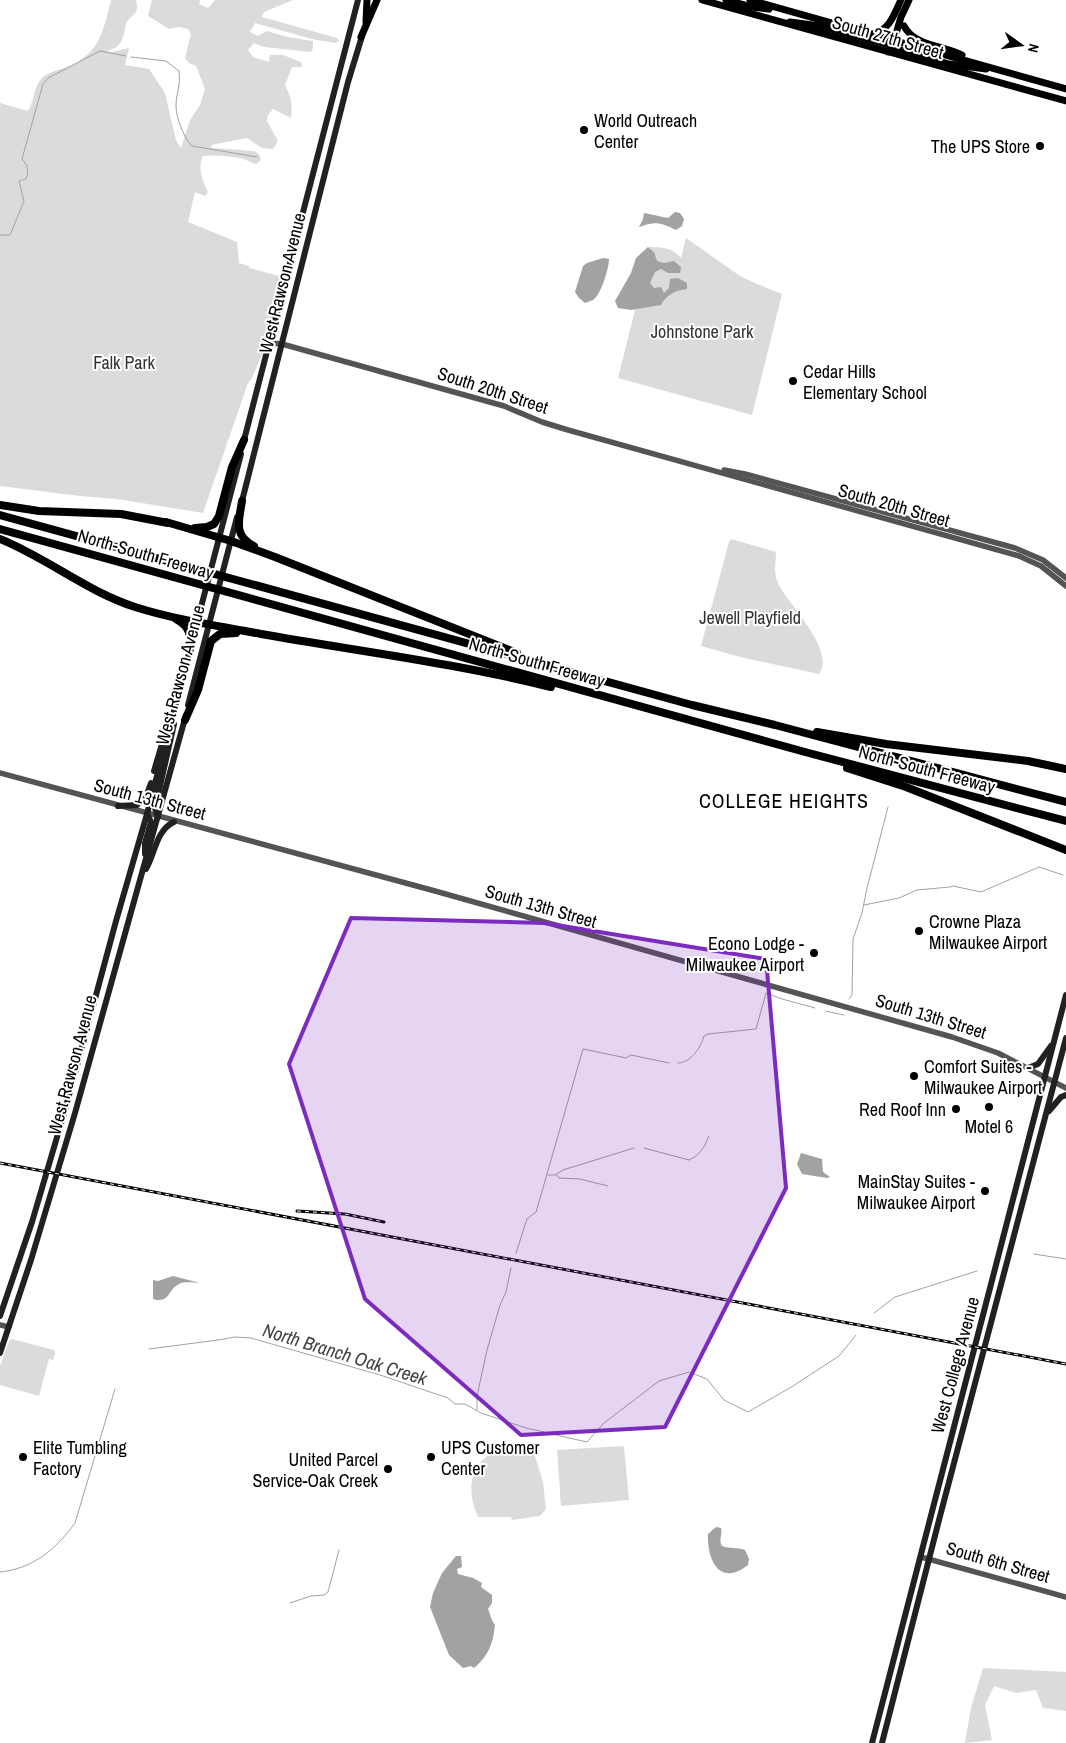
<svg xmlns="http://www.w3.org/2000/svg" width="1066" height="1743" viewBox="0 0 1066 1743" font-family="'Archivo Narrow',sans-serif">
<rect width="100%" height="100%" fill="#fff"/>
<g fill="#dbdbdb">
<path d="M 111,0 L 136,0 C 140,14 133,13 126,23 C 124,35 123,47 109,50 L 108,53 L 129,48 L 125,65 L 149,69 L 165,93 L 176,140 L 181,148 L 190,120 L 200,105 L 205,89 L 196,66 L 189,63 L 185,58 L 191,34 L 188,29 L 179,27 L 169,29 L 148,16 L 152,0 L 200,0 L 199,4 L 208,8 L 215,0 L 293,0 L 264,12 L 262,17 L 337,38 L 339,41 L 335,43 L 312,39 L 255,23 L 250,32 L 258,36 L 267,31 L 287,37 L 313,41 L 313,48 L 311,52 L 264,47 L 254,43 L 248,50 L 253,57 L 269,62 L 270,55 L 283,55 L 301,62 L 302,67 L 292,67 L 285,85 C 291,97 293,106 291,118 L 273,109 L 268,115 L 267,121 L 278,141 L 273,149 L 262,148 L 247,138 L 211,145 L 212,148 L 254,151 L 259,154 L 261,160 L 256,164 C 250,163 246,159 240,158 C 228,156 215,155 203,156 C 197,168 203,182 208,192 L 205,196 L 195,192 L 188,222 L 237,242 L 239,263 L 249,266 L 249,268 L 283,277 L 264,350 L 252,378 L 248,383 L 203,513 L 117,499 L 80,496 L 0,486 L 0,103 L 28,111 C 34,101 34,87 41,79 C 48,71 61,70 70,66 C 101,51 103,31 111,0 Z"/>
<path d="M 686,238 L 740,276 L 757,284 L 782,294 L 752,415 L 618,378 L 648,258 L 654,252 L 648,247 C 662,247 671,247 681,258 Z"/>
<path d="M 731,539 L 776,552 C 776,563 773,572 778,583 C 788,605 836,649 819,674 L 740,657 L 701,646 L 729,542 Z"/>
<polygon points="12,1339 54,1350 55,1353 53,1360 49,1359 39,1396 0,1385 0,1366 9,1341"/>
<path d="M 510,1446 L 522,1447 L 533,1450 L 543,1482 L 546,1509 L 540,1516 L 512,1520 L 511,1517 L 478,1517 C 463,1485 473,1454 510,1446 Z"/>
<polygon points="624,1446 629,1500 561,1506 557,1450"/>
<polygon points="983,1668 1066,1672 1066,1711 1043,1708 1036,1690 1016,1693 994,1686 985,1705 992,1740 965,1743 971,1708"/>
</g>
<g fill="#a2a2a2">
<path d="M 675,212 L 680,213 L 684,219 L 682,226 L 676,230 C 661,222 654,221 639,227 L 643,219 L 644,213 L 668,218 Z"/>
<path d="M 648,247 L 654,252 L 657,261 L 664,263 L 674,261 L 681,267 L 680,273 L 668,273 L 661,269 L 655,272 L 650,283 L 654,288 L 661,287 L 664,293 L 669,288 L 670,279 L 678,278 L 687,283 L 687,289 C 676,290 666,295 661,305 L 631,310 L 618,308 L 615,301 L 631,273 L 636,258 Z"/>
<path d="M 603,258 L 609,259 C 609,268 601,295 593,300 C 591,301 587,302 585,303 L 579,298 L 575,292 L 583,266 L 587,263 Z"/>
<polygon points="801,1153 822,1159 823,1172 830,1177 827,1178 802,1174 797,1164"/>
<path d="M 173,1276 L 200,1283 C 194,1283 185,1281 179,1284 C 168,1289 170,1304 153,1299 L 153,1280 L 158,1281 Z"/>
<path d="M 716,1527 L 721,1528 C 723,1534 718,1539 722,1546 C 730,1549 737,1547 745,1550 L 749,1559 L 748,1565 C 720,1587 707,1561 708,1534 Z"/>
<path d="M 456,1556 L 461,1556 L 462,1567 L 457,1569 L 458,1574 L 473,1578 L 482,1583 L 481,1587 L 492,1595 L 492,1603 L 488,1609 L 492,1620 L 495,1625 C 493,1643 489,1656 474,1668 L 471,1666 L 463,1668 L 449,1655 L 430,1607 L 433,1593 L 442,1573 Z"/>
</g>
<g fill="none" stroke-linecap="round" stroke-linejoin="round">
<g stroke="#a2a2a2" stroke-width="1">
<path d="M 131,57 L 166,61 L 179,71 C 181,86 176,93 176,106 C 176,118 184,138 192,146 L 257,157"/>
<path d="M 0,235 L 10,235 L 24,201 L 19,181 L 26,179 C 29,170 28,166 22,159 L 43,84 L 48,78 L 100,51 L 126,56"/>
<polyline points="864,905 899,898 917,890 950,887 953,886 981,892 1039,867 1063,875"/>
<polyline points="849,999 852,995 853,939 862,913 867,888 888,807"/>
<polyline points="825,1011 844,1015"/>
<path d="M 678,1063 C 691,1063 701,1047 704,1036 L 708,1034 L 756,1029 L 766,993 L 782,999 L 815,1008"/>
<path d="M 644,1148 L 689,1160 C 700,1155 704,1148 709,1136"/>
<polyline points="548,1175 555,1175 563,1170 634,1148"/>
<polyline points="557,1175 559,1178 580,1179 608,1186"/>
<polyline points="516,1253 527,1219 536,1212 583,1049 626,1058 631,1055 669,1063"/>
<polyline points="1034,1254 1066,1259"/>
<polyline points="874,1313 895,1297 977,1271"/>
<polyline points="149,1349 218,1340 235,1337 251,1338 380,1375 448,1398 455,1404 465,1404 481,1413 526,1428 544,1432"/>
<polyline points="477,1410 477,1396 487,1350 500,1305 506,1292 511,1268"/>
<polyline points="556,1435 587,1442 604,1423 659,1381 689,1372 707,1379 724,1400 748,1412 793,1386 839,1356 856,1335"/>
<path d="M 0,1572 C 33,1569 56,1549 75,1523 L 115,1389"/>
<polyline points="290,1603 311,1596 324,1595 328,1592 339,1550"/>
</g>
<g stroke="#545454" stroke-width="5.5">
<polyline points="270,343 282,344 504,406 542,422 568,430 1019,556 1041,566 1066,586"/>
<polyline points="724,470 745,474 1015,548 1043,560 1066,578"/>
<polyline points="0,773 435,891 952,1037 998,1053 1066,1088"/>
<polyline points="0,1325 9,1327"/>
<polyline points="921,1557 1066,1597"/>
</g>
<g stroke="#212121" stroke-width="6">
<polyline points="243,444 358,0"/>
<polyline points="241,505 348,82 363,33"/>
<polyline points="188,705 237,517"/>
<polyline points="154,771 167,727"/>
<polyline points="118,806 137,805 147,794 151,783"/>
<polyline points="158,817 155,808 174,724"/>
<polyline points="145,854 145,843 151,822 147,814"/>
<path d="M 146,869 C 155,854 156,830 174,822"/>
<polyline points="1028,1068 1038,1064 1051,1046"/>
<polyline points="1049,1111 1061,1097 1066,1095"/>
<polyline points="0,1316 32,1222 65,1110 116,921 147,814 241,454"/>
<polyline points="0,1353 31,1260 75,1113 186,715"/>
<polyline points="872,1743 1066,995"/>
<polyline points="882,1743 939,1520 1066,1038"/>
</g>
<g stroke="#000" stroke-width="7">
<polyline points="702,0 1066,101"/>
<polyline points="726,0 752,7 769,9"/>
<polyline points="750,0 1066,89"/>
<polyline points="366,22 367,0"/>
<polyline points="790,22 820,26 889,45 899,41"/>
<path d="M 904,26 C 914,46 945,46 962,55"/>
<path d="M 873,34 C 890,30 894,14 901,0"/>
<polyline points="361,37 377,0"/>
<polyline points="893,44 901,17 909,0"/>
<polyline points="888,52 897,49 949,64 986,69"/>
</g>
<g stroke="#000" stroke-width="8">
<path d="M 242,501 C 239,520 233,536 254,546"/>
<polyline points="0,505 39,511 121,514 168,523"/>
<polyline points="0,515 692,705 775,725 1066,802"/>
<polyline points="166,522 231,541 275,557 517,653"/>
<polyline points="195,528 207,527 214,524 219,516 232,467 244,440"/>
<polyline points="0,529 805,752 1066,821"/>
<path d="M 0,539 C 47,558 86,591 135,607 C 176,620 219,626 261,634 C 357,651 455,663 551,687"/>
<path d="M 176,619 C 190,627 191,634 190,649"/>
<polyline points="185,720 198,690 211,641 220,634 236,633"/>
<polyline points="817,732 886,744 1028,761 1066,769"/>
<polyline points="847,768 906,787 1066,850"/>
</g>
<g stroke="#000" stroke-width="3">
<g id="rail">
<polyline points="0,1163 1066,1364"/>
<polyline points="297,1211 345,1214 384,1222"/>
</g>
</g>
<use href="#rail" stroke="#fff" stroke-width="1" stroke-dasharray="4" stroke-linecap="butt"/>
</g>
<path fill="#7b2cbf" fill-opacity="0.2" stroke="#7b2cbf" stroke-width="4" stroke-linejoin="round" d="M 351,918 L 544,923 L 766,959 L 786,1188 L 665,1427 L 521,1435 L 365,1299 L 289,1064 Z"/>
<g fill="#000" stroke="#fff" stroke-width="2">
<circle cx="584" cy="130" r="5"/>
<circle cx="1040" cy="146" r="5"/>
<circle cx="793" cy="381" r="5"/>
<circle cx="919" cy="931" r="5"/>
<circle cx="814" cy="953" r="5"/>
<circle cx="914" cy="1076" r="5"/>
<circle cx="989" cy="1107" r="5"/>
<circle cx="956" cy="1109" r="5"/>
<circle cx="985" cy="1191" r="5"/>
<circle cx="23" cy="1457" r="5"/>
<circle cx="431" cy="1457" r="5"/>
<circle cx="388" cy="1469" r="5"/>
</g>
<g text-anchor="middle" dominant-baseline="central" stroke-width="4" stroke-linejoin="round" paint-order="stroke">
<g font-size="18" fill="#000" stroke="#fff">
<text transform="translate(888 37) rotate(16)">South 27th Street</text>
<text transform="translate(282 283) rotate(-76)">West Rawson Avenue</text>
<text transform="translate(493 390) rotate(18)">South 20th Street</text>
<text transform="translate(894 505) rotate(16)">South 20th Street</text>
<text transform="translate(146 554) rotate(16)">North-South Freeway</text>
<text transform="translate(537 662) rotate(16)">North-South Freeway</text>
<text transform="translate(180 675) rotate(-75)">West Rawson Avenue</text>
<text transform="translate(927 769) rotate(15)">North-South Freeway</text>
<text transform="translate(150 799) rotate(15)">South 13th Street</text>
<text transform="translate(541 906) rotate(16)">South 13th Street</text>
<text transform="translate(931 1016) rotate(17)">South 13th Street</text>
<text transform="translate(72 1065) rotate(-75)">West Rawson Avenue</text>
<text transform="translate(955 1365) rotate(-75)">West College Avenue</text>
<text transform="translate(998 1562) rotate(16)">South 6th Street</text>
</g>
<g font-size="18" fill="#000" stroke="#fff" text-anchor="start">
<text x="594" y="120">World Outreach<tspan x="594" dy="21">Center</tspan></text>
<text x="1030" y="146" text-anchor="end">The UPS Store</text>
<text x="803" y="371">Cedar Hills<tspan x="803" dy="21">Elementary School</tspan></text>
<text x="929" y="921">Crowne Plaza<tspan x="929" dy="21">Milwaukee Airport</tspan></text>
<text x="804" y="943" text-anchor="end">Econo Lodge -<tspan x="804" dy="21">Milwaukee Airport</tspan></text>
<text x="924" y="1066">Comfort Suites -<tspan x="924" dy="21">Milwaukee Airport</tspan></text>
<text x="946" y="1109" text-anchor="end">Red Roof Inn</text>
<text x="989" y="1126" text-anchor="middle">Motel 6</text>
<text x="975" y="1181" text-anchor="end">MainStay Suites -<tspan x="975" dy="21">Milwaukee Airport</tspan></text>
<text x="33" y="1447">Elite Tumbling<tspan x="33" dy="21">Factory</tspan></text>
<text x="441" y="1447">UPS Customer<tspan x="441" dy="21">Center</tspan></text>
<text x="378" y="1459" text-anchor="end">United Parcel<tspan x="378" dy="21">Service-Oak Creek</tspan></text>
</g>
<g font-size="18" fill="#323232" stroke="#fff">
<text x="702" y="331">Johnstone Park</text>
<text x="124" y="362">Falk Park</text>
<text x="750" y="617">Jewell Playfield</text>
</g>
<g font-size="19" font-style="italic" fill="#434343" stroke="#fff">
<text transform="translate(345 1354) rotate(17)">North Branch Oak Creek</text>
</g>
<g font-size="20" letter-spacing="1" fill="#000" stroke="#fff">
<text x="784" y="800">COLLEGE HEIGHTS</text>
</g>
</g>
<g transform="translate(1021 45) rotate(104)" stroke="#ffffff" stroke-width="4" paint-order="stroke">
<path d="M0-4L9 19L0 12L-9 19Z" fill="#000000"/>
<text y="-8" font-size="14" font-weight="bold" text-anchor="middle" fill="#000000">N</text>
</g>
</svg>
